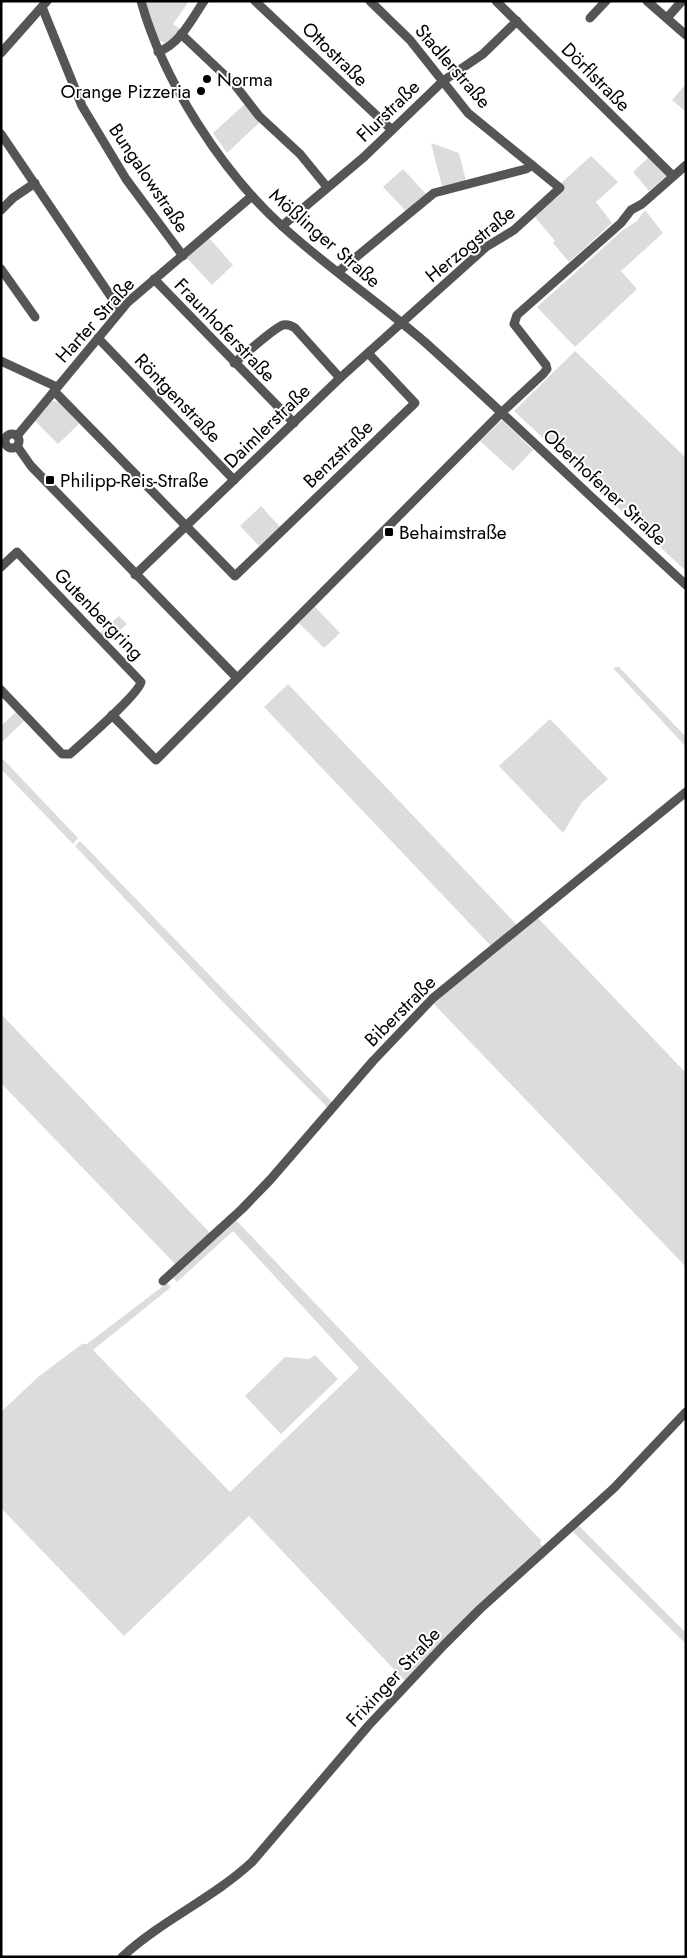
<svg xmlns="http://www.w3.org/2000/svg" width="687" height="1958" viewBox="0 0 687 1958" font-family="Jost,sans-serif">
<rect width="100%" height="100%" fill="#fff"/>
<g fill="#dcdcdc">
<polygon points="146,1 189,1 173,24 181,30 166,43 160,41 153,28"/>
<polygon points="685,85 686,86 686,112 672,100"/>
<polygon points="245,104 260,122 227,153 213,133"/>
<polygon points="431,143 459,153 466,181 442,186"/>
<polygon points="591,156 618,182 596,202 612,223 569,262 553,243 555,241 535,217 565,190 560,184"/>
<polygon points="650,156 667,175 649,191 633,172"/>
<polygon points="403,169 426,194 406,211 383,187"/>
<polygon points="645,210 663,233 621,271 637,289 575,347 537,307 623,230 637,221"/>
<polygon points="209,238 233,265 212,285 186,257"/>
<polygon points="575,351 686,458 686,571 514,411"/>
<polygon points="52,401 60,402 79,424 58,444 35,421"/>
<polygon points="502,420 533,450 513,471 480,441"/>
<polygon points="261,506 280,527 259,546 240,526"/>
<polygon points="315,607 340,633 324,648 299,623"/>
<polygon points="119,616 127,624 108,641 100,633"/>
<polygon points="615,667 619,667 686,737 686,747 614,669"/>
<polygon points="288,684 518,926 492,947 264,707"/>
<polygon points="17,711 25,720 1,743 1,726"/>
<polygon points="550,719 608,779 582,802 563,833 499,766"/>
<polygon points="1,757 78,838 73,844 1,769"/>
<polygon points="80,841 334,1104 330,1110 219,998 75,846"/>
<polygon points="536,916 686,1073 686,1267 432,1002"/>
<polygon points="1,1014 211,1234 177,1266 1,1083"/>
<polygon points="234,1218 535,1534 541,1540 540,1544 544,1547 405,1681 249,1516 124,1636 1,1508 1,1412 38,1377 82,1344 87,1344 167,1283 171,1287 93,1350 230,1492 359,1368 233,1231 177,1282 173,1278 175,1274"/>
<polygon points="315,1355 338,1379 281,1434 245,1396 285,1357 309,1359"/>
<polygon points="578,1525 686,1633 686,1644 572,1531"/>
</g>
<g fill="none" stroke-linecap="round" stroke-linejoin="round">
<g stroke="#555" stroke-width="9">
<path d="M 141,1 C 163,80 221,171 282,226 C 328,268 380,303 427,344 C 514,423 599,505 686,585"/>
<polyline points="255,1 392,130"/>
<polyline points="496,1 673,176"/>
<polyline points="647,1 686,35"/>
<polyline points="42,7 82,106 126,179 183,256"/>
<polyline points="590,18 606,1"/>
<polyline points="667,18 682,1"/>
<polyline points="181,34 235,85 259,116 300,154 327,187"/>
<path d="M 158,52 C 180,44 192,19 204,1"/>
<polyline points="1,53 47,1"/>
<polyline points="1,134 120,310"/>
<polyline points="1,210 13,198 35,183"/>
<polyline points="282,226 364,157 443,81 483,54 517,21"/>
<polyline points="1,269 35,317"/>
<polyline points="338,272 434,193 526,169 532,165"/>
<polyline points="154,279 294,423"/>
<polyline points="98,338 234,480"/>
<polyline points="1,361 57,387"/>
<path d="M 234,363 C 245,355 272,329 283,325 C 288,324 292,326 295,328 L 340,378"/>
<polyline points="54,391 235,576 415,403 368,353"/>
<circle cx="12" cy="441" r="7"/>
<polyline points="17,436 128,302 252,196"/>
<polyline points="17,446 31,466 237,678"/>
<path d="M 1,567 L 17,552 L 141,682 C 139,694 82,743 70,754 L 62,754 L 1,690"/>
<polyline points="135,575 340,378 486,247 514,230 560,188 468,113 410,40 370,1"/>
<polyline points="112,715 156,760 501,413 543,374 547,369 546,365 514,324 517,315 621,223 631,210 642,204 686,165"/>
<polyline points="163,1281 242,1209 270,1180 373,1061 433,998 686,792"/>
<path d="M 122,1957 C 162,1920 212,1899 252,1862 L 369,1725 L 444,1645 L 480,1609 L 614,1488 L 686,1412"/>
</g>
</g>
<g fill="#000" stroke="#fff" stroke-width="2">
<circle cx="207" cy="79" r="5"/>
<circle cx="201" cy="91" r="5"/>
<rect x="45" y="475" width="10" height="10" rx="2.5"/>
<rect x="384" y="527" width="10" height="10" rx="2.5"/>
</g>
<g text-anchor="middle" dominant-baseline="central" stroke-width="4" stroke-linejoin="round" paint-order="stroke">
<g font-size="19" fill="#000" stroke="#fff">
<text transform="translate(335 54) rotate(44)">Ottostraße</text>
<text transform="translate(453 66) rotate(49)">Stadlerstraße</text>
<text transform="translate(596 77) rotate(45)">Dörflstraße</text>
<text transform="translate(388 111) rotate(-44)">Flurstraße</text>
<text transform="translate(149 178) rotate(56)">Bungalowstraße</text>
<text transform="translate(325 238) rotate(41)">Mößlinger Straße</text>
<text transform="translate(470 244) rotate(-39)">Herzogstraße</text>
<text transform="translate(95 320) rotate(-48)">Harter Straße</text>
<text transform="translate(225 330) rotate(46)">Fraunhoferstraße</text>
<text transform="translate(178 398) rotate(46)">Röntgenstraße</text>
<text transform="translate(267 426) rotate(-44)">Daimlerstraße</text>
<text transform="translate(338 454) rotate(-44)">Benzstraße</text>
<text transform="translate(605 487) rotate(43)">Oberhofener Straße</text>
<text transform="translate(99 614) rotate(46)">Gutenbergring</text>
<text transform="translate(400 1011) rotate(-45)">Biberstraße</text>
<text transform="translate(393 1677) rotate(-47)">Frixinger Straße</text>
</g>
<g font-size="19" fill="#000" stroke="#fff" text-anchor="start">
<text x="217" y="79">Norma</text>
<text x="191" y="91" text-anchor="end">Orange Pizzeria</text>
<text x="60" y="480">Philipp-Reis-Straße</text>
<text x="399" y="532">Behaimstraße</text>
</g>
</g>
<rect width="687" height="1958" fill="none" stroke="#000000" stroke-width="5"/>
</svg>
